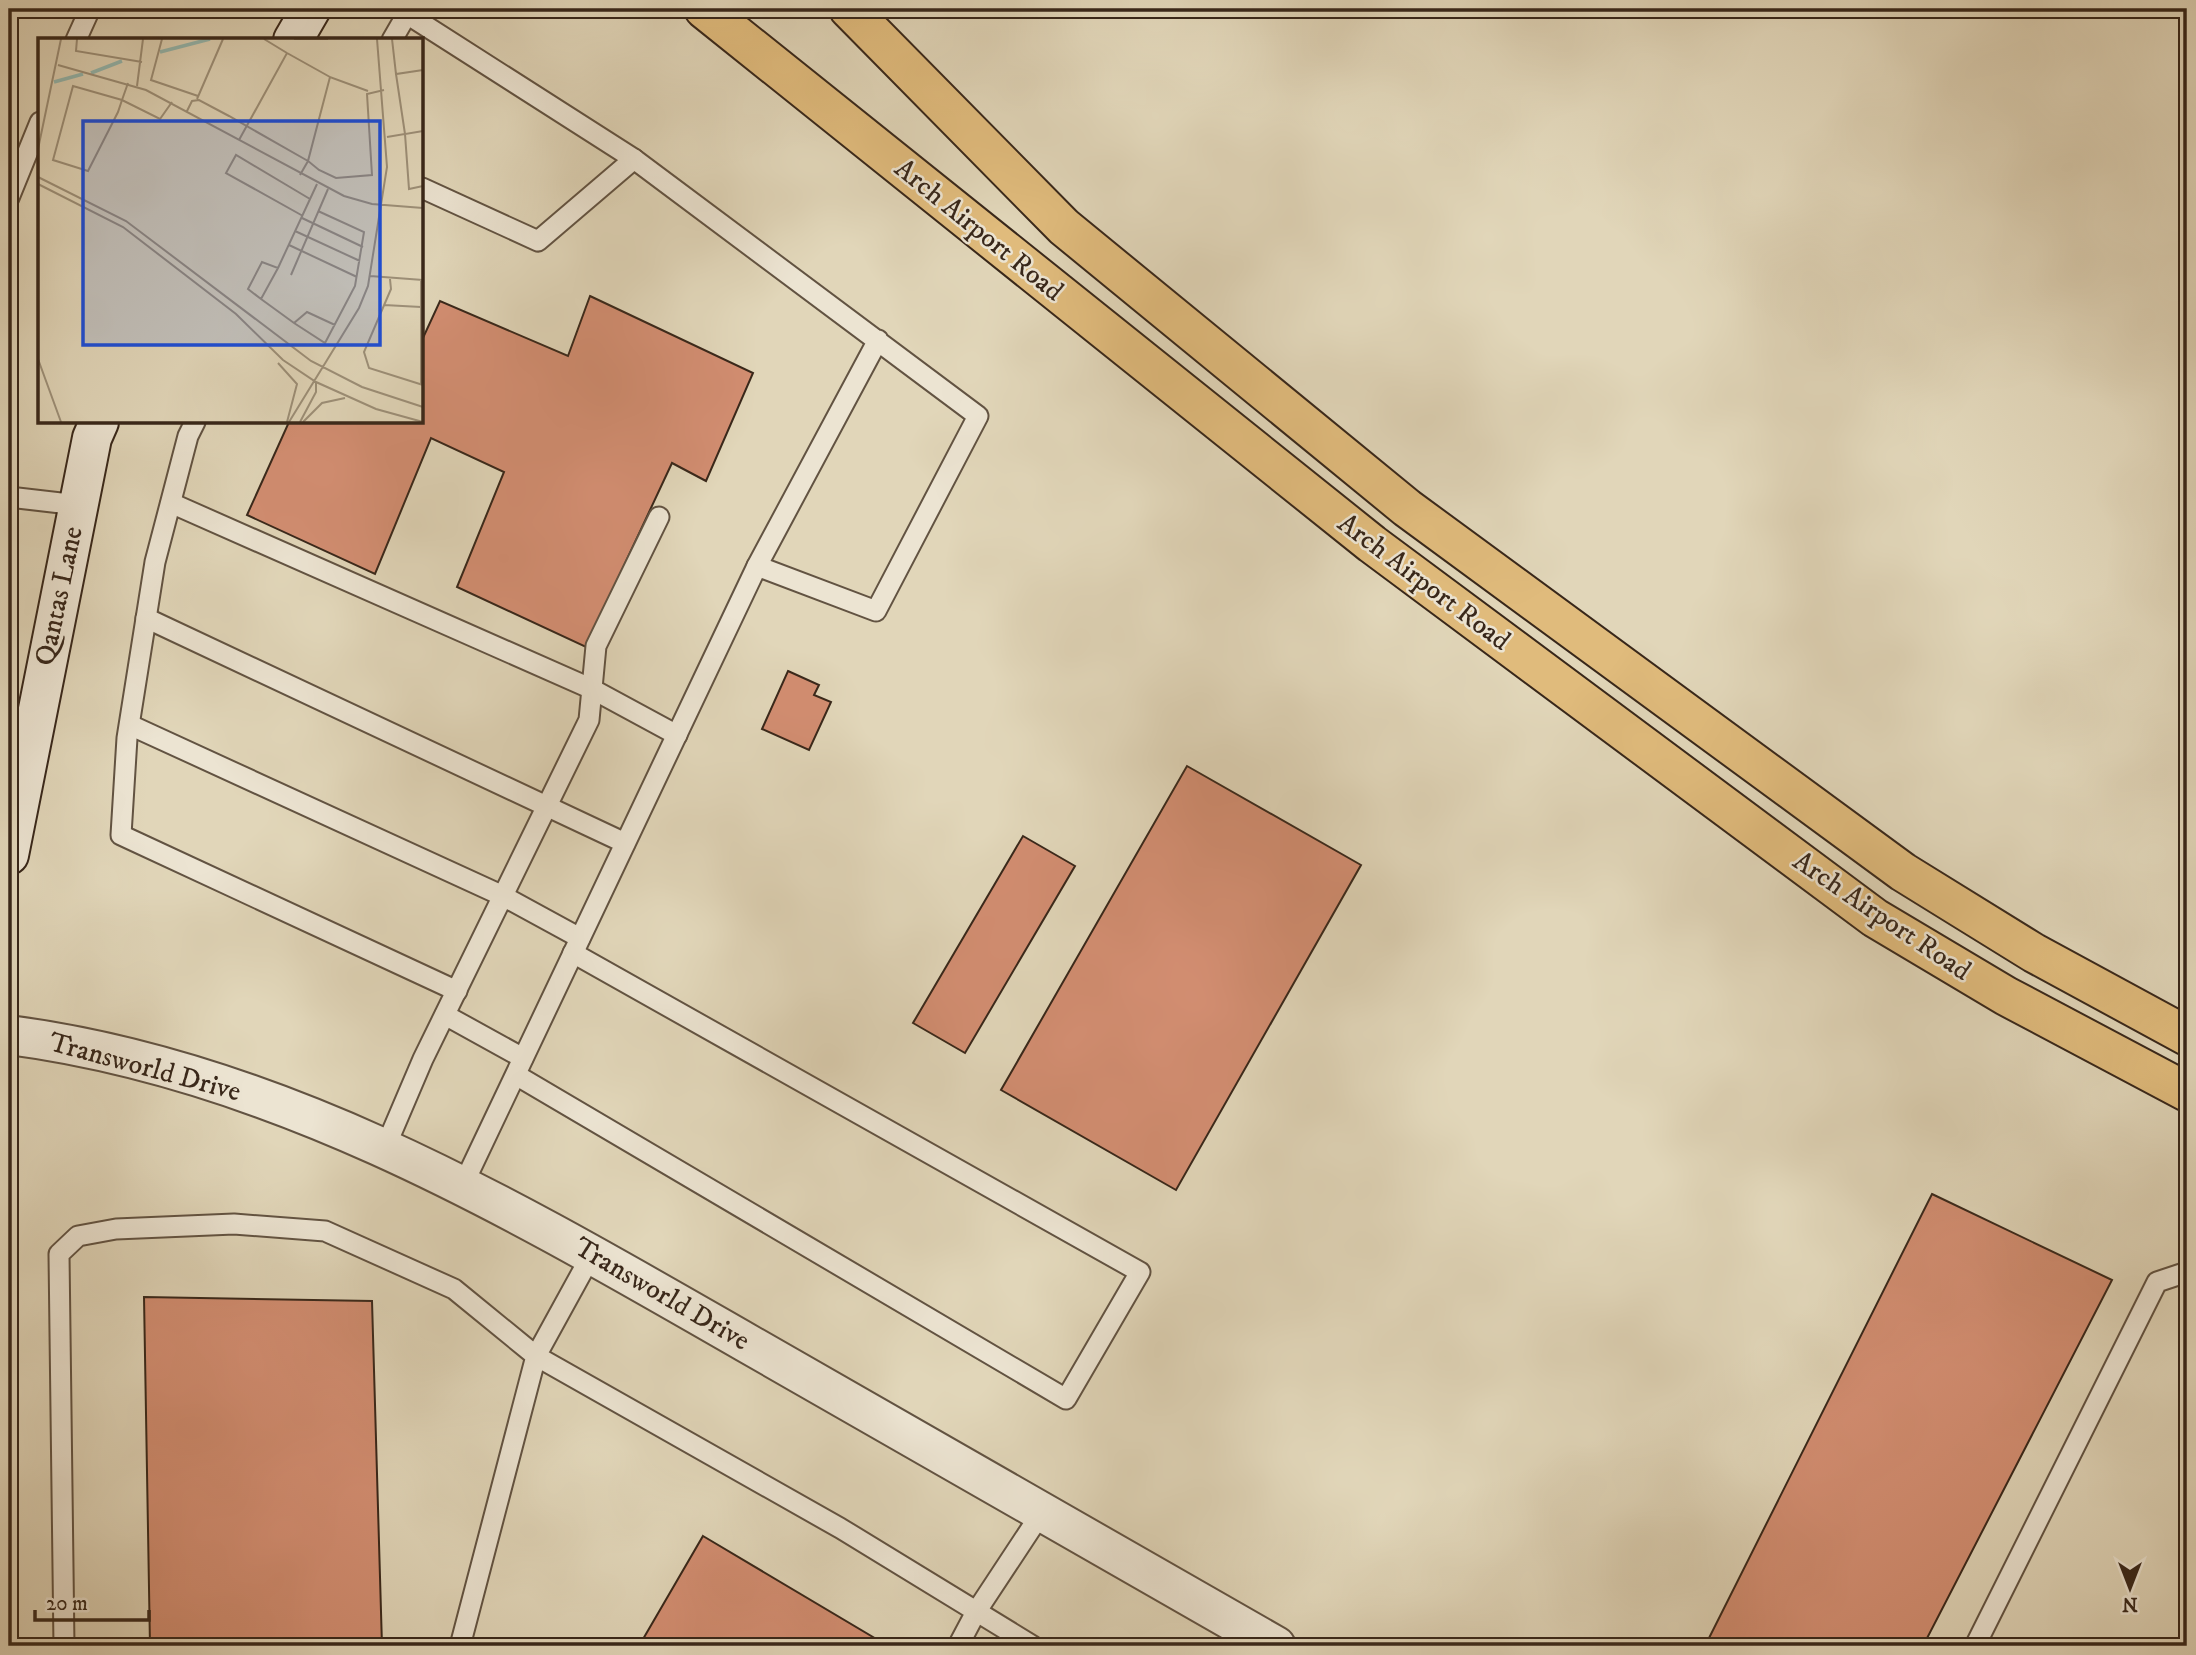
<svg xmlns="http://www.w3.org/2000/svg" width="2196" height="1655" viewBox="0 0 2196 1655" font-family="'IM FELL DW Pica',serif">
<rect width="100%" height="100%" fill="#e1d6b9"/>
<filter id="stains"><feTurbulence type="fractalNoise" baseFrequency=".00286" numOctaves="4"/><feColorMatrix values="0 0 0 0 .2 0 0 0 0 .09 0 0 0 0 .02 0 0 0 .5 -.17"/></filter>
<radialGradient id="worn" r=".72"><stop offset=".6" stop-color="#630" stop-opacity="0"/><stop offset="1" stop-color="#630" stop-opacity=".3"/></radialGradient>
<g fill="#d38e72" stroke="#38271a" stroke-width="2">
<polygon points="590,296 753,373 706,481 672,463 586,647 457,587 504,472 431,438 375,574 247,515 289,422 422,422 422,340 440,301 568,356"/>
<polygon points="788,671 819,685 814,695 831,702 809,750 762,729"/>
<polygon points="1187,766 1361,865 1176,1190 1001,1090"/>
<polygon points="1023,836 1075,866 965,1053 913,1023"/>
<polygon points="1932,1194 2112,1280 1923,1646 1705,1646"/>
<polygon points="144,1297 372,1301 382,1646 150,1646"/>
<polygon points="703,1536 888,1646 639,1646"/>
</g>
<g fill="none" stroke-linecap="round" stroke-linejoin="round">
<g stroke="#625342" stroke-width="23">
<g id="lane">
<polyline points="76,40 90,9"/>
<polyline points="392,40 407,14 634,159 978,416 876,611 757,566 878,340"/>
<polyline points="422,188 538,241 634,159"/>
<polyline points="9,198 40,122"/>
<polyline points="195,422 188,436 155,562 127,738 121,835 457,991"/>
<polyline points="9,497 78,505"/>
<polyline points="171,503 592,689 677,735"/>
<polyline points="146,618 625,843"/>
<polyline points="130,725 503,896 580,938"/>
<polyline points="445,1015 523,1058"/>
<polyline points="516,1075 1066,1399 1140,1272 573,953"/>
<polyline points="385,1148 423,1059 589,720 596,646 659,517"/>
<polyline points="463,1185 757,566"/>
<polyline points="592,1254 536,1356 840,1528 1033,1646"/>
<polyline points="64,1646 59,1254 78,1236 116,1229 234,1224 325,1231 454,1289 536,1356 460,1646"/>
<polyline points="958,1646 976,1612 1042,1512"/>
<polyline points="1975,1646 2157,1282 2187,1272"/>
</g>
</g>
<g stroke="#625342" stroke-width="42">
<path id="street" d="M 9,1035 C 279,1070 513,1209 745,1342 C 922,1443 1098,1546 1276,1646"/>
</g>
<g stroke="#38271a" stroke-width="42">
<g id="secondary">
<polyline points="293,40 311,9"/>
<polyline points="9,855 92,438 99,422"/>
</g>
</g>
<g stroke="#38271a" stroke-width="42">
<g id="primary">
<polyline points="704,9 1372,544 1875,918 2006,996 2187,1092"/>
<polyline points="849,9 1064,227 1407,508 1903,872 2034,953 2187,1036"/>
</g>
</g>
<use href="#lane" stroke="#ece4d2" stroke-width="19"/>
<use href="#street" stroke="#ece4d2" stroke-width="38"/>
<use href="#secondary" stroke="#ece4d2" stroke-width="38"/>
<use href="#primary" stroke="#e0bb7c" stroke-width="38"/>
</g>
<g text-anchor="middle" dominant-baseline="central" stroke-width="5" stroke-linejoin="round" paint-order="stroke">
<g font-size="28" fill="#38271a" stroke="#ece4d2">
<text transform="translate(979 230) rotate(39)">Arch Airport Road</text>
<text transform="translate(1424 582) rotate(37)">Arch Airport Road</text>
<text transform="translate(59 596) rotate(-78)">Qantas Lane</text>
<text transform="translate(1882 916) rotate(34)">Arch Airport Road</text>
<text transform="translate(145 1067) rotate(15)">Transworld Drive</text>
<text transform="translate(662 1294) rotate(30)">Transworld Drive</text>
</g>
</g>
<g transform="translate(38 38)">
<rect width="385" height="385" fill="#e1d6b9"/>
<path fill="none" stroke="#94b9b1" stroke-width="3.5" d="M 122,14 L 172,1M 53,35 L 84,23M 16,44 L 45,36"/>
<path fill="none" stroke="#9d9079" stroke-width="2" d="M 39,1 L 38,13 L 104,24M 124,1 L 113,42 L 160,58M 226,1 L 249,15M 256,1 L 290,1M 354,1 L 358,36 L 385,32M 20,27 L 108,52 L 306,158 L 334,166 L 385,170M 90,45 L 84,62 L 80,74 L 50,133 L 15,122 L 35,48 L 84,62 L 122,81 L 134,64M 99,48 L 105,1M 330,53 L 292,39 L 270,123 L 281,132 L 298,140 L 334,137 L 329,56 L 346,52M 159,61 L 185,1M 149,73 L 154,63 L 161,62 L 191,78 L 270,123 L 262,137M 385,93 L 367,96 L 371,151 L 385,148M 349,99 L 367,96 L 358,36M 201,102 L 249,15 L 292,39M 0,111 L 23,1M 0,139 L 88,183 L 273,323 L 324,349 L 385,369M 0,146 L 85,189 L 198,276 L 245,322 L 278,344 L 338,371 L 385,384M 265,178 L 188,135 L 198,117 L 272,161M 264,180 L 325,209M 257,193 L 322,223M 251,207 L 319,239M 240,230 L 279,146M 253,237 L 290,151M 332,238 L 385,242M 352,241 L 353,251 L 326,314 L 331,330 L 385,347M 383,242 L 383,347M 223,261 L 240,230 L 224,224 L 210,251 L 223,261 L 256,285 L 287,305 L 317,248 L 326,194 L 280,173M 346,267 L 383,269M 256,285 L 269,274 L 297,287M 0,321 L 23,384M 240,325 L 259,346 L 249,384M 251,384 L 321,270 L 330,248 L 349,129 L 339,1M 262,384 L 278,354 L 278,344M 265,384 L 284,365 L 307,360"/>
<path fill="#1d4ed8" fill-opacity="0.15" stroke="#1d4ed8" stroke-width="3.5" d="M 45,83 L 342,83 L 342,307 L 45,307 Z"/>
<rect width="385" height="385" fill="none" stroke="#38271a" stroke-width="3.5"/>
</g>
<rect width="2196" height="1655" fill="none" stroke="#e1d6b9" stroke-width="35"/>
<rect x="10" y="10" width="2175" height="1634" fill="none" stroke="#38271a" stroke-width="3.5"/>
<rect x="18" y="18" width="2161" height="1620" fill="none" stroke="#38271a" stroke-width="2"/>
<g transform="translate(2130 1588) rotate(180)" stroke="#ece4d2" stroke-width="5" paint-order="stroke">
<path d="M0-5L12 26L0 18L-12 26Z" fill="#38271a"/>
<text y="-10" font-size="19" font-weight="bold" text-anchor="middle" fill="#38271a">N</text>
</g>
<path d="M35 1610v10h114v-10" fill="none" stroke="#38271a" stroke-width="3.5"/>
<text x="46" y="1610" font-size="21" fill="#38271a" stroke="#ece4d2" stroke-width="5" paint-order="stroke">20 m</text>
<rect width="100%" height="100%" filter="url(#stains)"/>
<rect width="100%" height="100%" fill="url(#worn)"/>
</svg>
